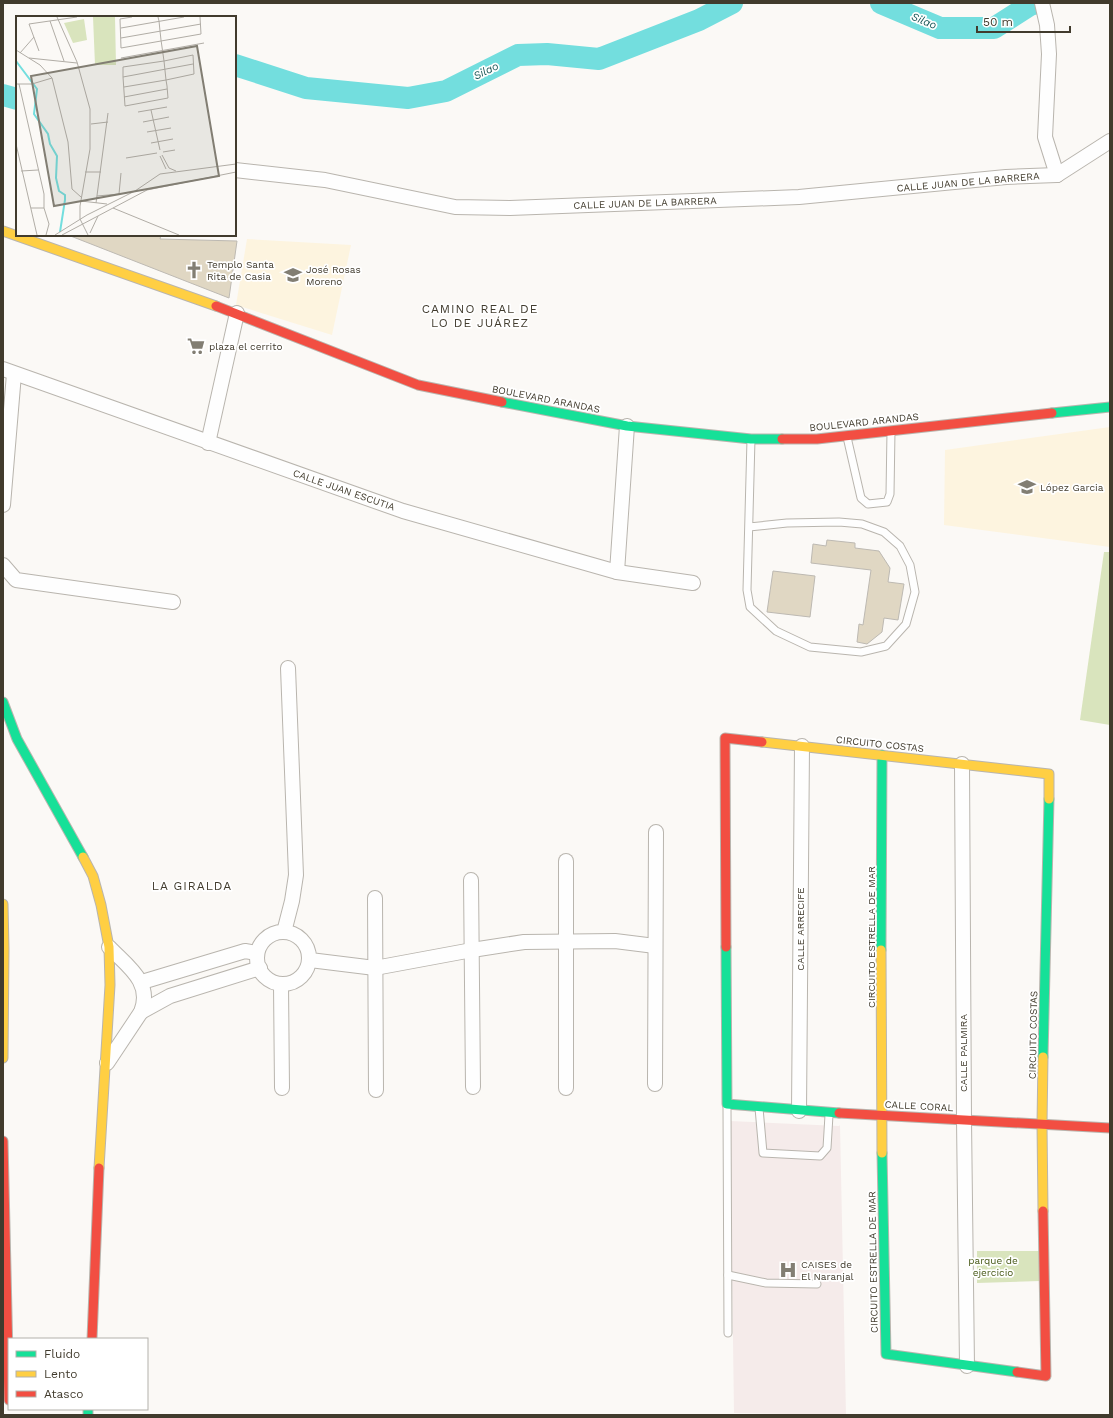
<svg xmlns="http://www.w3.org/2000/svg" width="1113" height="1418" viewBox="0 0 1113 1418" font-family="'Work Sans',sans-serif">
<rect width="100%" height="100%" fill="#fbf9f6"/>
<g fill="#fdf4df">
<polygon points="247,239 351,245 332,335 236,305"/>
<polygon points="1110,427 1110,547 944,525 945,450"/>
</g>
<polygon fill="#f5ebea" points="730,1121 839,1126 840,1125 846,1415 734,1413"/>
<g fill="#d9e4bd">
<polygon points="1104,552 1110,552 1110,725 1080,720"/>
<polygon points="977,1251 1039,1251 1040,1281 977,1283"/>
</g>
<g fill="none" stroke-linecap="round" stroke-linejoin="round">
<g stroke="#73dede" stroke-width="22">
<polyline points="881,3 940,28 994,28 1030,5 1036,3"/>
<polyline points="235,65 306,88 408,98 446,91 518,55 547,54 599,59 699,20 732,3"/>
<polyline points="3,95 17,99"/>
</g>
</g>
<g fill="#e0d7c3" stroke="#bdb9b2">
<polygon points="68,235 161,235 160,239 237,241 229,298"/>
<polygon points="827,540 855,543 855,548 879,551 890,568 888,582 904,584 898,620 884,618 882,632 867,644 857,642 859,624 863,625 871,570 811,563 813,544 826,546"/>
<polygon points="773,571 815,576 810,617 767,612"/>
</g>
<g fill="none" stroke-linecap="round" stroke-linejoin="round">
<g stroke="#b9b5ae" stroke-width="9">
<g id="lane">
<polyline points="847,437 861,498 868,504 887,502 890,494 891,431"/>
<polyline points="749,527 787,523 839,522 862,524 884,532 900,546 910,565 915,592 906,624 886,646 861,652 810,647 776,631 750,607 747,590 751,439"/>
<polyline points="727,1106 728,1333"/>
<polyline points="759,1108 763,1153 820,1156 827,1148 829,1115"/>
<polyline points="728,1275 766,1283 817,1284"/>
</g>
</g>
<g stroke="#b9b5ae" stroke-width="16">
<g id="street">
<polyline points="1042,3 1047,25 1049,54 1045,137 1057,175"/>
<polyline points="235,170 325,180 455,207 510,208 799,197 1006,177 1057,175"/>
<polyline points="1057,175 1110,141"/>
<polyline points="3,369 403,511 617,572 693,583"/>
<polyline points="208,443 237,313"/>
<polyline points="3,505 14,374"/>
<polyline points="3,565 16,580 173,602"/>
<polyline points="617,572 627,426"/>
<polyline points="962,764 964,1120 967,1366"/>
<polyline points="566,861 566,1088"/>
<polyline points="471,880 473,1087"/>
<polyline points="375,898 376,1090"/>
<polyline points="284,932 292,901 296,875 288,668"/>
<circle cx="283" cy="958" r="26"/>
<polyline points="310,960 375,968 472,950 524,942 615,941 655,946"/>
<polyline points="142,982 245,951 257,953"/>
<polyline points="281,985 282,1088"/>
<polyline points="141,1012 170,996 260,968"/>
<path d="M 107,1063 L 141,1012 C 153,982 127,966 109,947"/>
<polyline points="655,1084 656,832"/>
<polyline points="799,1111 802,746"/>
</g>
</g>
<g stroke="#b9b5ae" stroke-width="11">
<g id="fast">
<polyline points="502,402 627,426 751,439 782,439"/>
<polyline points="1052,413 1110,407"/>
<polyline points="3,702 17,739 83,857"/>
<polyline points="726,947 727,1104 839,1113"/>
<polyline points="881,950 882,755"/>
<polyline points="1043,1057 1049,799"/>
<polyline points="882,1153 886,1354 1017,1372"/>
<polyline points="88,1409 88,1415"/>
</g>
</g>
<g stroke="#b9b5ae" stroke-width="11">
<g id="slow">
<polyline points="3,231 216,306"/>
<polyline points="762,742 1049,774 1049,799"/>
<polyline points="83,857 93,876 101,905 109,947 110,985 99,1168"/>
<polyline points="3,904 4,949 3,1058"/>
<polyline points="881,950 882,1153"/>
<polyline points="1043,1057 1042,1124 1043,1211"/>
</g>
</g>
<g stroke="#b9b5ae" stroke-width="11">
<g id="jam">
<polyline points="216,306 418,385 502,402"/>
<polyline points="782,439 817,439 1052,413"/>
<polyline points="726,947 725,738 762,742"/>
<polyline points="839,1113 1110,1128"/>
<polyline points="3,1141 9,1400"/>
<polyline points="92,1339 99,1168"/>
<polyline points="1017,1372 1046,1376 1043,1211"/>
</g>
</g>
<use href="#lane" stroke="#fefefe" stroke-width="7"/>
<use href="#street" stroke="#fefefe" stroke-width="14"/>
<use href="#fast" stroke="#16e098" stroke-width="9"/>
<use href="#slow" stroke="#ffcf43" stroke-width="9"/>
<use href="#jam" stroke="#f24e42" stroke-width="9"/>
</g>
<defs>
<g id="church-bare" transform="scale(1.38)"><path d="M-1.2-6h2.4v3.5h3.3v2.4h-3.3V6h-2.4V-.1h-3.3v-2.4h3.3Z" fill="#827e73" stroke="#fff" stroke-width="2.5" paint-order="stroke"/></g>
<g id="school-bare" transform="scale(1.38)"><path d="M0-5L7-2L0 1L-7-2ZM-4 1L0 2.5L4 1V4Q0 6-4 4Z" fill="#827e73" stroke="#fff" stroke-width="2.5" paint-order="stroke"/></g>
<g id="supermarket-bare" transform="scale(1.38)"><path d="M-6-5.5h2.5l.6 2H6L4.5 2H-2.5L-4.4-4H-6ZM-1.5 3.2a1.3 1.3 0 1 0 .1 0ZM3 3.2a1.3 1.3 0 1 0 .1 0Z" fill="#827e73" stroke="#fff" stroke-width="2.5" paint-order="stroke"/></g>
<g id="hospital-bare" transform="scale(1.38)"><path d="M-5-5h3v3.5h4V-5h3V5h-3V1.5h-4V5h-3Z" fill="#827e73" stroke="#fff" stroke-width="2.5" paint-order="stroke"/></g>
</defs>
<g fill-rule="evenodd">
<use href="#church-bare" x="194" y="270"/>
<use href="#school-bare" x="293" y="275"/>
<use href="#supermarket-bare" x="196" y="346"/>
<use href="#school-bare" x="1027" y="487"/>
<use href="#hospital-bare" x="788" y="1270"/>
</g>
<g text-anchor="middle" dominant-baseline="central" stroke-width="3.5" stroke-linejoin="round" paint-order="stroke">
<g font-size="10" fill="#413b2d" stroke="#fff">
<text transform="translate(968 182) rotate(-5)">CALLE JUAN DE LA BARRERA</text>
<text transform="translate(645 203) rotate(-2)">CALLE JUAN DE LA BARRERA</text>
<text transform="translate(546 399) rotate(11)">BOULEVARD ARANDAS</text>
<text transform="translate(864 422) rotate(-6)">BOULEVARD ARANDAS</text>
<text transform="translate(344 490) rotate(19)">CALLE JUAN ESCUTIA</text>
<text transform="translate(880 744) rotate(6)">CIRCUITO COSTAS</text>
<text transform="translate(800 929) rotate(-90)">CALLE ARRECIFE</text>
<text transform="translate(871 937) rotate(-90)">CIRCUITO ESTRELLA DE MAR</text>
<text transform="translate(1033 1035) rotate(-89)">CIRCUITO COSTAS</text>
<text transform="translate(963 1053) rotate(-90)">CALLE PALMIRA</text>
<text transform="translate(919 1106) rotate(3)">CALLE CORAL</text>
<text transform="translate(873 1262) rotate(-91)">CIRCUITO ESTRELLA DE MAR</text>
</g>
<g font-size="10" fill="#413b2d" stroke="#fff" text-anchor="start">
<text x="207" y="264">Templo Santa<tspan x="207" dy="12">Rita de Casia</tspan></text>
<text x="306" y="269">José Rosas<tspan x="306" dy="12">Moreno</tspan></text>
<text x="209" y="346">plaza el cerrito</text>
<text x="1040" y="487">López Garcia</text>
<text x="801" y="1264">CAISES de<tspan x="801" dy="12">El Naranjal</tspan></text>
</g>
<g font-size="10" fill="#485917" stroke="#fff">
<text x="993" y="1260">parque de<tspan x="993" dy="12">ejercicio</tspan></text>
</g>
<g font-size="11" font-style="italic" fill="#165455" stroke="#fff">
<text transform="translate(924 21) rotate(22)">Silao</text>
<text transform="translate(486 71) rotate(-26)">Silao</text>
</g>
<g font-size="12" letter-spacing="1" fill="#413b2d" stroke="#fff">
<text x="480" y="309">CAMINO REAL DE<tspan x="480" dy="14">LO DE JUÁREZ</tspan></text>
<text x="192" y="886">LA GIRALDA</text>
</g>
</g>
<g transform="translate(16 16)">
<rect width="220" height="220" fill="#fbf9f6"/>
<path d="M 77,1 L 99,1 L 100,49 L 79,49 ZM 68,3 L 71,24 L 57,27 L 48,7 Z" fill="#d9e4bd"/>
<path fill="none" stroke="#73dede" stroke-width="2" d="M 0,45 L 21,73 L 18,98 L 32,118 L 34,128 L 41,140 L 40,162 L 43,175 L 49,179 L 49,184 L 44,216"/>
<path fill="none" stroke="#b1ada6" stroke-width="1" d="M 41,1 L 61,46 L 74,93 L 74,133 L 64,190 L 64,203 L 72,219M 116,1 L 104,3 L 105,32 L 185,18 L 184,1M 34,5 L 48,45M 105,12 L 168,1M 105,22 L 185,8M 0,34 L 24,49 L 36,62M 23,35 L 13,8 L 61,1M 4,37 L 18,21M 13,42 L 61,47M 105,42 L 188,27M 107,61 L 177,48M 36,62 L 52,126 L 56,173 L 65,181M 0,68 L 16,68 L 36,62M 3,68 L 28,178 L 28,192 L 15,192M 108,71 L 150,64 L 178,58 L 177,39 L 148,45 L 107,51 L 107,61 L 109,90 L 152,82 L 151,70 L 150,64 L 148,45 L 145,24 L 144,15 L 143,5 L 142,1M 108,81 L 151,73M 135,94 L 144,134M 122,96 L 151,91M 127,106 L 153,101M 75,108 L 92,106M 131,116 L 155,112M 135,127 L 157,123M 0,128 L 21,219M 147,136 L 159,134M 146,139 L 153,152 L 160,155M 144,140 L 150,153M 110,142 L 141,137M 5,155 L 22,154M 69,156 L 85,156M 81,180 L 103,178 L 105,157M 65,185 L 91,188M 80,187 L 92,97M 28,192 L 33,208 L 30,219M 97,192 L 163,219M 74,217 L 82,200M 39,219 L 71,199 L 119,175 L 144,158 L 220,148M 46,219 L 131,174 L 220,156"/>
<path fill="#827e73" fill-opacity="0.15" stroke="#827e73" stroke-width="2" d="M 181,30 L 203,160 L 38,190 L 15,60 Z"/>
<rect width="220" height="220" fill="none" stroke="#413b2d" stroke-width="2"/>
</g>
<rect width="1113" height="1418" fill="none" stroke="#413b2d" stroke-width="8"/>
<rect x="8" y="1338" width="140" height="72" fill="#ffffff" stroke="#b3b1ab"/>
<rect x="16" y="1351" width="20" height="6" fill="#16e098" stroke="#b3b1ab"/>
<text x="44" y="1358" font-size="12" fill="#413b2d">Fluido</text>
<rect x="16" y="1371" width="20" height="6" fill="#ffcf43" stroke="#b3b1ab"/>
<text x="44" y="1378" font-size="12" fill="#413b2d">Lento</text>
<rect x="16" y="1391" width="20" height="6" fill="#f24e42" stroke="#b3b1ab"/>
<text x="44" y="1398" font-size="12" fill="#413b2d">Atasco</text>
<path d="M977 26v6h93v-6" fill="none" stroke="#413b2d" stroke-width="2"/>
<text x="983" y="26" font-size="12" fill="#413b2d" stroke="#ffffff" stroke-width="3" paint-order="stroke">50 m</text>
</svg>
